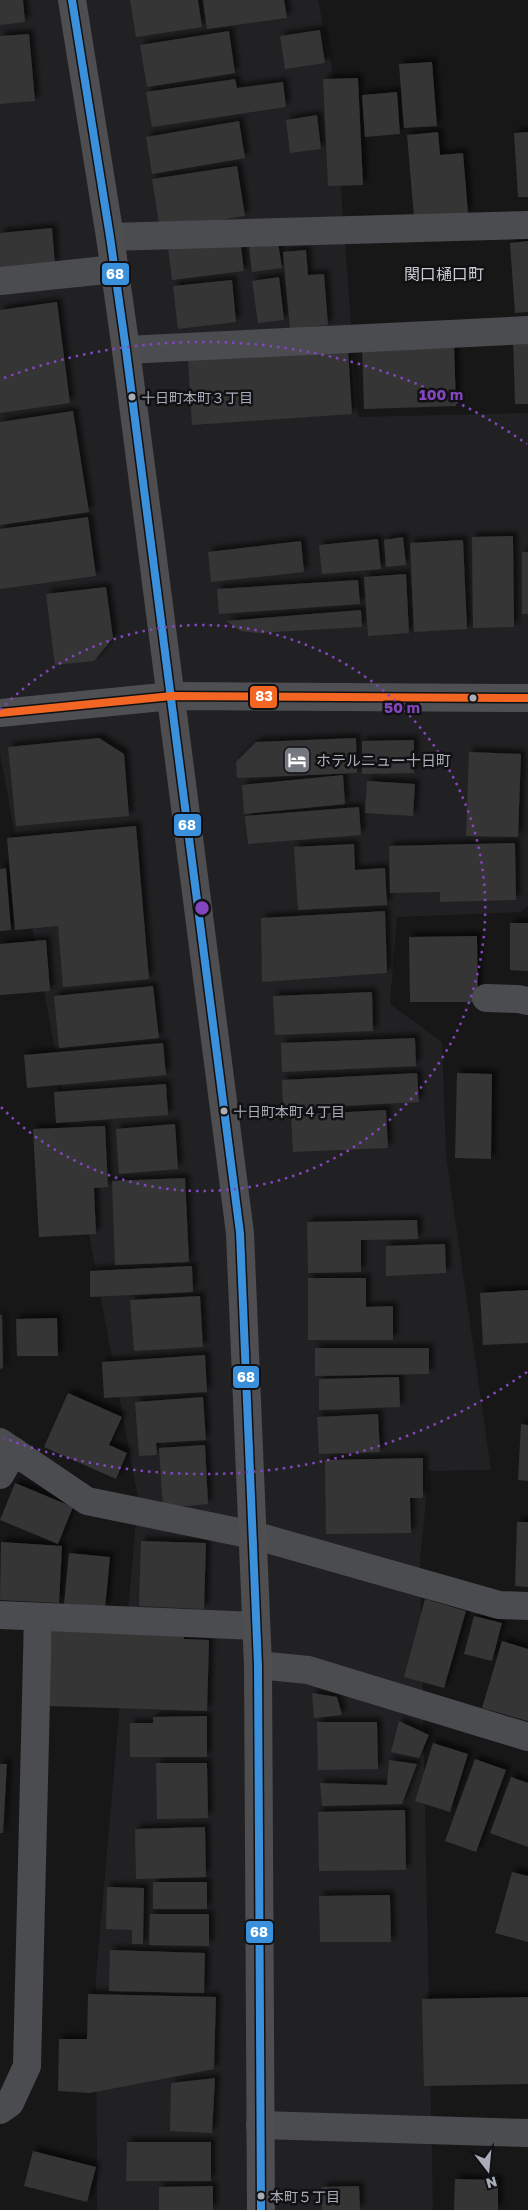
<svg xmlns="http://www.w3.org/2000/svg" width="528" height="2210" viewBox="0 0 528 2210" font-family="'Golos Text','Noto Sans JP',sans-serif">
<defs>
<filter id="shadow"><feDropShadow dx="4.5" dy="-4.5" stdDeviation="2.5" flood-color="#0009"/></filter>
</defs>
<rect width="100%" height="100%" fill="#171717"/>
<polygon fill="#212123" points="0,0 318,0 332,69 358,417 528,413 528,906 520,912 397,917 390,1004 442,1042 446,1155 491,1470 429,1471 420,1559 433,2210 97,2210 96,1977 138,1498 0,754"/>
<g fill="#353536" filter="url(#shadow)">
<polygon points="0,0 23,0 25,22 0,25"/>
<polygon points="130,0 198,0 202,27 136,37"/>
<polygon points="203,0 284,0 287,18 207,29"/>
<polygon points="320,30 325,63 285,69 280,36"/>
<polygon points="229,31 235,73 147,87 140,45"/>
<polygon points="29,34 35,101 0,104 0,36"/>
<polygon points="432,62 437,126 404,128 399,64"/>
<polygon points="358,78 363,185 328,186 323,79"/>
<polygon points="235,79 237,88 283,82 286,107 152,127 146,92"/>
<polygon points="397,92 400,134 365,137 362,95"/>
<polygon points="317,115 321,149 290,153 286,120"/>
<polygon points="239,121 245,158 152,174 146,137"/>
<polygon points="438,132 440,155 463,153 468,213 414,217 407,135"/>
<polygon points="528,132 528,197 518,197 514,133"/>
<polygon points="237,166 245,216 160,229 152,179"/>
<polygon points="52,228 55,264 0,270 0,233"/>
<polygon points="240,238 244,271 172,280 168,248"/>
<polygon points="528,241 528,312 515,313 510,243"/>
<polygon points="278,242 282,268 252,272 249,246"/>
<polygon points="306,250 308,275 324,274 328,325 290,329 283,252"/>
<polygon points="279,277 284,320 258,323 252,281"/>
<polygon points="232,280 236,322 178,329 173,286"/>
<polygon points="57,302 70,403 0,413 0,310"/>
<polygon points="513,340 528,340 528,404 515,404"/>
<polygon points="454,343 456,406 364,409 362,347"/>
<polygon points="348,349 352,414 192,425 188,359"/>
<polygon points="73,411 89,512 0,525 0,422"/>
<polygon points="88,517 96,576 0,589 0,529"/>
<polygon points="513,536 514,627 473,628 472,537"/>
<polygon points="403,537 406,565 386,567 384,540"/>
<polygon points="378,539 381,569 322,574 319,545"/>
<polygon points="463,540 467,629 414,632 410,543"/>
<polygon points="301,541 304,572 211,582 208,552"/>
<rect x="522" y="552" width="6" height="62"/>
<polygon points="406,574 409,633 368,636 364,577"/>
<polygon points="358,580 360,604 219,614 217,589"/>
<polygon points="106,587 113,638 94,661 55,665 46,594"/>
<polygon points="361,610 362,627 257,633 241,631 226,621"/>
<polygon points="99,738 124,754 129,816 16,826 8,747"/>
<polygon points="356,738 357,773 237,778 236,762 256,742"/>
<polygon points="414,740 414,773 362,774 362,741"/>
<polygon points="469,752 521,754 518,837 466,836"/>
<polygon points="343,775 345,804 244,814 242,785"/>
<polygon points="367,781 415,784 413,816 365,813"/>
<polygon points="359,807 361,835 248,844 245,816"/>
<polygon points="136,826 149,979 63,987 58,926 15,930 7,838"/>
<polygon points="515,843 516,900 440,902 440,892 390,893 389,846"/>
<polygon points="354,844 355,870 385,868 387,905 298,910 294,847"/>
<polygon points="6,868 11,930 0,931 0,869"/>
<polygon points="385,911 387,973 262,982 261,918"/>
<polygon points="510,923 528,923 528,971 510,970"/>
<polygon points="477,936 478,1002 410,1002 409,937"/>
<polygon points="46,940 50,991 0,995 0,944"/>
<polygon points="153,986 159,1038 59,1048 54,996"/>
<polygon points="372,992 373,1031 275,1035 273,996"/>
<polygon points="415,1038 416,1066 282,1072 281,1043"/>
<polygon points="163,1043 166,1075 27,1088 24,1055"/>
<polygon points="417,1073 419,1102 283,1109 282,1080"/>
<polygon points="457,1073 492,1074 491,1159 455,1158"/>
<polygon points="166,1084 168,1115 56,1123 54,1092"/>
<polygon points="386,1110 388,1148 293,1152 291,1115"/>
<polygon points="175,1124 178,1169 119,1174 116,1129"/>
<polygon points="105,1126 108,1187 94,1188 96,1234 39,1237 33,1129"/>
<polygon points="185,1178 189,1262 115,1265 112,1181"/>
<polygon points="417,1220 418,1239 361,1240 361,1272 308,1273 307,1222"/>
<polygon points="445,1244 446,1273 386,1276 386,1246"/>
<polygon points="192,1266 193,1292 90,1297 90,1271"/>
<polygon points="308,1278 366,1278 366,1307 393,1306 393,1340 308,1340"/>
<polygon points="528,1290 528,1343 483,1345 480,1293"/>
<polygon points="200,1296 203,1347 134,1351 130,1300"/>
<polygon points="0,1315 2,1315 3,1368 0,1369"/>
<polygon points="57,1318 58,1356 17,1356 16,1319"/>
<polygon points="315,1348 429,1348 429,1374 315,1376"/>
<polygon points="205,1355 207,1392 104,1398 102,1362"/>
<polygon points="399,1377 400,1407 319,1410 319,1379"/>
<polygon points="68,1393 122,1417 109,1445 127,1453 116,1479 44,1447"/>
<polygon points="203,1397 206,1440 156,1443 157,1455 139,1456 135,1402"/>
<polygon points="378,1414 380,1452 319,1454 317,1417"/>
<polygon points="521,1424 528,1425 528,1481 518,1480"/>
<polygon points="205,1445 208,1504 163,1508 159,1448"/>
<polygon points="423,1458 423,1498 410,1498 411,1533 326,1534 325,1460"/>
<polygon points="15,1483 73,1507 58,1544 0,1520"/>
<polygon points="517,1522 528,1522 528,1587 515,1586"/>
<polygon points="141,1541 206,1543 204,1609 139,1606"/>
<polygon points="1,1542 62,1546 59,1603 0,1600"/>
<polygon points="69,1553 110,1557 105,1608 64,1604"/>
<polygon points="425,1599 466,1611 444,1688 404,1677"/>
<polygon points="474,1616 502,1623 492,1661 464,1654"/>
<polygon points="52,1626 184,1630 184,1639 209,1640 207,1711 49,1706"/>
<polygon points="502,1641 528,1649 528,1721 482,1708"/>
<polygon points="312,1693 337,1697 342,1715 314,1718"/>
<polygon points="207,1716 207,1757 130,1757 130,1723 153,1723 153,1717"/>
<polygon points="399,1721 429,1735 419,1758 391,1752"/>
<polygon points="317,1722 377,1722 378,1769 318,1770"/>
<polygon points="433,1743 468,1754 450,1812 415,1801"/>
<polygon points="475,1759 506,1770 476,1852 445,1841"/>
<polygon points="389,1760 417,1764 402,1804 322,1806 320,1783 387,1785"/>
<polygon points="156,1763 207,1763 208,1818 157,1819"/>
<polygon points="0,1764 7,1764 3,1833 0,1833"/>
<polygon points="511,1777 528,1783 528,1847 490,1833"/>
<polygon points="405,1810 406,1870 319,1871 318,1812"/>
<polygon points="205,1827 206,1877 136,1879 135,1829"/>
<polygon points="512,1872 528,1876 528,1942 495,1933"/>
<rect x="153" y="1882" width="54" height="27"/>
<polygon points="107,1887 144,1888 143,1944 132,1944 132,1930 106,1929"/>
<polygon points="390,1895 391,1942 320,1942 319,1896"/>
<polygon points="150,1914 209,1914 209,1946 149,1945"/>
<polygon points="110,1950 205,1953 204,1993 109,1991"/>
<polygon points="88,1994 216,1997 214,2069 90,2093 58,2091 59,2039 87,2039"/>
<polygon points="528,1997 528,2084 424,2086 422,1999"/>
<polygon points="215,2078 212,2133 170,2131 171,2083"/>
<polygon points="127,2142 211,2142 211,2181 126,2181"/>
<polygon points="33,2151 96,2167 87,2202 24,2186"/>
<polygon points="455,2179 498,2180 498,2210 454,2210"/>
<polygon points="213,2186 213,2210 159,2210 159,2187"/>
<polygon points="359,2186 360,2210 322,2210 322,2187"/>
</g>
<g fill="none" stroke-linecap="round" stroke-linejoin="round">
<g stroke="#4b4c50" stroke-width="28">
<polyline points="110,237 528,225"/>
<polyline points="0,281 115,269"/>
<polyline points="126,350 528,330"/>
<polyline points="486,998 518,999 528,1001"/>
<polyline points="0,1442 87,1501 253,1535 499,1605 528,1606"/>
<polyline points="0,1475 14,1451"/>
<polyline points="0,1615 256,1626"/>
<polyline points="258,1665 308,1670 528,1737"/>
<polyline points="0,2110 10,2103 27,2066 38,1617"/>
<polyline points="260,2125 528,2133"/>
</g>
<polyline stroke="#4d4f52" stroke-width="28" points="0,713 172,696 528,698"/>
<polyline stroke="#4e4e51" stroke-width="28" points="72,0 110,237 126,350 240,1233 258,1665 261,2210"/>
<g stroke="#111113" stroke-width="11">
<polyline id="bus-1" points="72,0 110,237 126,350 240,1233 258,1665 261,2210"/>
</g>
<g stroke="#111113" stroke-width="11">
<polyline id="bus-2" points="0,713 172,696 528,698"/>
</g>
<use href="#bus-1" stroke="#3a90db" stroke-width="8"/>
<use href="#bus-2" stroke="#f26522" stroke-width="8"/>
</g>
<g fill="none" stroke="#8446be" stroke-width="2.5" stroke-dasharray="2.5 5">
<path d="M0 710A283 283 0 1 1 0 1106"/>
<path d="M527 1372A566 566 0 0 1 4 1438M4 378A566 566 0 0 1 527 444"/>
</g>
<defs>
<g id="hotel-square" transform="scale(1.4375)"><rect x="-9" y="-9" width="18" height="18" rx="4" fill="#757880" stroke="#111113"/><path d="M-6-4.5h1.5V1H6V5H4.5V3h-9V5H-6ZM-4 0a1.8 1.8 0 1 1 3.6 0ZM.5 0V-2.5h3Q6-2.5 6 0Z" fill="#fff"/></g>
</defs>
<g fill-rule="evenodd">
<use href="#hotel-square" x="297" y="760"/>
</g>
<g fill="#a8adb8" stroke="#111113" stroke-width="2">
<circle cx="132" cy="397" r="4.5"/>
<circle cx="473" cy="698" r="4.5"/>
<circle cx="224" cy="1111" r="4.5"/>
<circle cx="261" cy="2196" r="4.5"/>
</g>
<g text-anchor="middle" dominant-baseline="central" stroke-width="5" stroke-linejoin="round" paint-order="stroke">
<g font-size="14" fill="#a8adb8" stroke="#111113" text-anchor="start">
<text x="141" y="397">十日町本町３丁目</text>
<text x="233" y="1111">十日町本町４丁目</text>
<text x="270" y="2196">本町５丁目</text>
</g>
<g font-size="15" fill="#a8adb8" stroke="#111113" text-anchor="start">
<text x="316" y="760">ホテルニュー十日町</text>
</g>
<g font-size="16" fill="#c9ccd4" stroke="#111113">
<text x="444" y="274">関口樋口町</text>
</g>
</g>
<circle cx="202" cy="908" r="8" fill="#8446be" stroke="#111113" stroke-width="2.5"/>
<g font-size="15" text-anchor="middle" font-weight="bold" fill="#8446be" stroke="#111113" stroke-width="5" stroke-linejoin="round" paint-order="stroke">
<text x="441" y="400">100 m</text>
<text x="402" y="713">50 m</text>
</g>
<g stroke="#111113" stroke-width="2">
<rect x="101" y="262" width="29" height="24" rx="5" fill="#3a90db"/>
<rect x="249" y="685" width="29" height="24" rx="5" fill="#f26522"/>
<rect x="173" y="813" width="29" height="24" rx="5" fill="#3a90db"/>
<rect x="232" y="1365" width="28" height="24" rx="5" fill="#3a90db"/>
<rect x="245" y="1920" width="29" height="24" rx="5" fill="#3a90db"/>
</g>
<g font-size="14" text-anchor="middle" font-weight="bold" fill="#fff">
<text x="115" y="279">68</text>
<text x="264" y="701">83</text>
<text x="187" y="830">68</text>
<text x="246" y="1382">68</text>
<text x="259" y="1937">68</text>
</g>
<g transform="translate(488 2170) rotate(164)" stroke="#111113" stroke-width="4" paint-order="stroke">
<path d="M0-4L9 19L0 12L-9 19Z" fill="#a8adb8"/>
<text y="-8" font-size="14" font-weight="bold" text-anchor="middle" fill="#a8adb8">N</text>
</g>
</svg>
